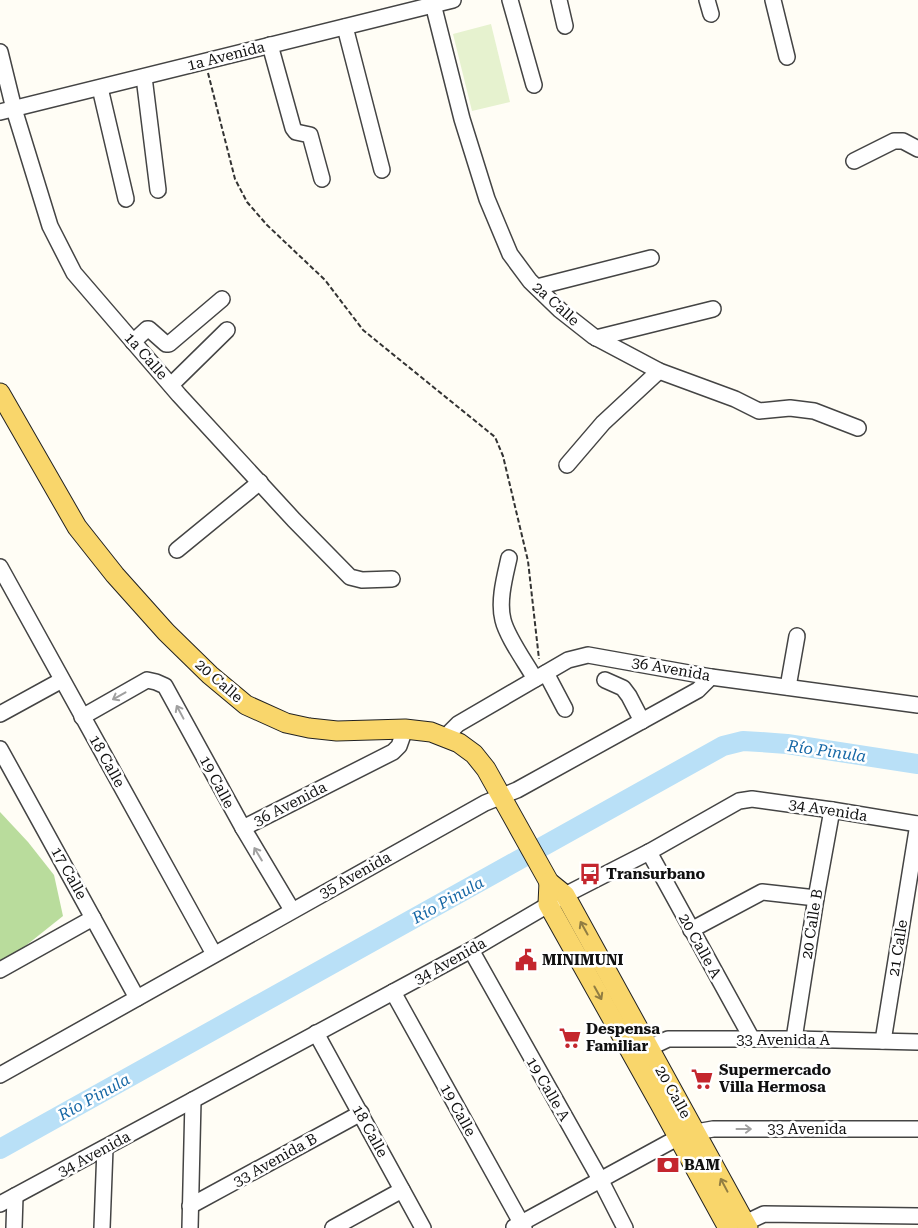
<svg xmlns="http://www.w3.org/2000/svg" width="918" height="1228" viewBox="0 0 918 1228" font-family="'Roboto Serif',serif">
<rect width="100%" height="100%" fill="#fffdf5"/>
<polygon fill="#b9dc9c" points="0,812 28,842 54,875 63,916 9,959 0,961"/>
<polygon fill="#e6f2cf" points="491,24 510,102 472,111 453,34"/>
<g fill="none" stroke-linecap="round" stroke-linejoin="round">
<polyline stroke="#b9e0f7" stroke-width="20" points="0,1149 723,746 743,741 760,742 787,744 918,764"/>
<g stroke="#444" stroke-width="18">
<g id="minor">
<polyline points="432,0 462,119 487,199 510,254 530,281 560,310 593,336 659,371 735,399 759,411 790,408 814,411 858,428"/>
<polyline points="510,0 534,85"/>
<polyline points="559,0 565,26"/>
<polyline points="707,0 711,14"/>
<polyline points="773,0 787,57"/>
<polyline points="345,27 382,170"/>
<polyline points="270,45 293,128 296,132 310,135 322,179"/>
<polyline points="0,52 14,109 50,226 74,273 179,395 294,520 350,577 362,580 392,579"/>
<polyline points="144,77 158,190"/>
<polyline points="100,88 126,199"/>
<polyline points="0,112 453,0"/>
<polyline points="854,161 894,141 903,141 918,149"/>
<polyline points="537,287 651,258"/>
<polyline points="596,338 713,309"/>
<polyline points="133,342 147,329 149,329 166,344 169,344 222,299"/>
<polyline points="171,385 227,330"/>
<polyline points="567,465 603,423 659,371"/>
<polyline points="177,550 260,482"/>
<path d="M 509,558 C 505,576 498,601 503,620 C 507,637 526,663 535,679"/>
<polyline points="0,567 214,954"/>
<polyline points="546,673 565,709"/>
<polyline points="605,680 623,688 629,696 642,721"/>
<polyline points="788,687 797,636"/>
<polyline points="0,714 62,680"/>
<polyline points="82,717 147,680 156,682 165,686 243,828 292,910"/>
<polyline points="448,737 450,732 458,724 568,660 588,655 711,677 918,705"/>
<polyline points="0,749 137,998"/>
<polyline points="243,828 393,752 399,746 405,729"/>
<polyline points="649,852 752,1039"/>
<polyline points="691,930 762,892 816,898"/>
<polyline points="471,950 601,1181 625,1228"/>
<polyline points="0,970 93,918"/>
<polyline points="393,992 524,1228"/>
<polyline points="316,1033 423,1228"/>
<polyline points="794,1039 816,898 832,810"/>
<polyline points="883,1041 918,824"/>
<polyline points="649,1048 668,1039 794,1039 918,1042"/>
<polyline points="0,1075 485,803 517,790 698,690 711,677"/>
<polyline points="696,1132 713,1129 918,1129"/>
<polyline points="0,1204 471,950 565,895 649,852 739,801 752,799 832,810 918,824"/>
<polyline points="190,1206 361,1113"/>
<polyline points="745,1223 764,1214 918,1216"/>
<polyline points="514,1227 679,1137"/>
<polyline points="14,1228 15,1196"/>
<polyline points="102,1228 105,1148"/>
<polyline points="190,1228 193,1100"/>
<polyline points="333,1228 402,1190"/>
</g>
</g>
<g stroke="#222" stroke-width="21">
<g id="major">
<polyline points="0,393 77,527 115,575 166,632 210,675 246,705 286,723 309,728 337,731 405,729 431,732 459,743 474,754 486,769 549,882 565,895 748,1228"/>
<polyline points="549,882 548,904 660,1104 728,1228"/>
</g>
</g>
<polyline stroke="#333" stroke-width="2" stroke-dasharray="5 2.5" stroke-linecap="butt" points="208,73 235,179 247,202 267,225 325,280 363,330 495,437 503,456 528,561 539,659"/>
<use href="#minor" stroke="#fff" stroke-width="15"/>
<use href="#major" stroke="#f9d66b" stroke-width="19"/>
</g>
<defs><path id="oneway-shaft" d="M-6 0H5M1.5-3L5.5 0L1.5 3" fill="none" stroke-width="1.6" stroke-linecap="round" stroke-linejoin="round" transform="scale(1.25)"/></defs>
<g stroke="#a0a0a0">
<use href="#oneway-shaft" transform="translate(119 696) rotate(151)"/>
<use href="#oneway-shaft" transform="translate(180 712) rotate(-118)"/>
<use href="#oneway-shaft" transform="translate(258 854) rotate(-121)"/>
<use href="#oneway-shaft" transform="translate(744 1129)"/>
</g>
<g stroke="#917d42">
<use href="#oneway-shaft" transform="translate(584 928) rotate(-119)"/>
<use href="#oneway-shaft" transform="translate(598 993) rotate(61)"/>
<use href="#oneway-shaft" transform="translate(724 1185) rotate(-118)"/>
</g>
<defs>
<g id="bus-bare" transform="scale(1.725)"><path d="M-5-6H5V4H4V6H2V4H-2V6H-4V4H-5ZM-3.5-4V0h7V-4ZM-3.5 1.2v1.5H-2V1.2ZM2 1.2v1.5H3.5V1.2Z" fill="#c4262e" stroke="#fff" stroke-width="2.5" paint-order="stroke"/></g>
<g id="civic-bare" transform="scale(1.725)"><path d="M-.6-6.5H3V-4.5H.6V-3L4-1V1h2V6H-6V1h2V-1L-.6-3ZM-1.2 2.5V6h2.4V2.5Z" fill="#c4262e" stroke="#fff" stroke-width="2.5" paint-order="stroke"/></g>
<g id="supermarket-bare" transform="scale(1.725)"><path d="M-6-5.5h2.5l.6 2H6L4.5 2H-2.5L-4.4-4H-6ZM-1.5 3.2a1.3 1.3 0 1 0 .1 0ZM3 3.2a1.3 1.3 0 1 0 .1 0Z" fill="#c4262e" stroke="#fff" stroke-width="2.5" paint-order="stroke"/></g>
<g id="bank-bare" transform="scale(1.725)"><path d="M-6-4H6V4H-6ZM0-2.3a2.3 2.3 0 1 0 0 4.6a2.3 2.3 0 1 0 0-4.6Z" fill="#c4262e" stroke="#fff" stroke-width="2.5" paint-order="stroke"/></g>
</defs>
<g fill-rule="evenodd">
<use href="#bus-bare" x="590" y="874"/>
<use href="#civic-bare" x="526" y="960"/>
<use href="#supermarket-bare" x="570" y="1038"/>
<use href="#supermarket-bare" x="702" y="1079"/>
<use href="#bank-bare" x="668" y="1165"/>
</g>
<g text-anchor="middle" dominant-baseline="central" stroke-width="5" stroke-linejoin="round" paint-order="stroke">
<g font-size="15" fill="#111" stroke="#fff">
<text transform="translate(226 56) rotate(-14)">1a Avenida</text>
<text transform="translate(556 304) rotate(42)">2a Calle</text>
<text transform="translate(146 356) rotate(49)">1a Calle</text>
<text transform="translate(671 669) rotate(10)">36 Avenida</text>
<text transform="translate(219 681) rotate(41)">20 Calle</text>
<text transform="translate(107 761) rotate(61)">18 Calle</text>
<text transform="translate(217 782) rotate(62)">19 Calle</text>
<text transform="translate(290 804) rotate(-27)">36 Avenida</text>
<text transform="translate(828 810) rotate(9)">34 Avenida</text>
<text transform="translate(69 873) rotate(61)">17 Calle</text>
<text transform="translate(355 875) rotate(-29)">35 Avenida</text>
<text transform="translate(812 924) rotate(-81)">20 Calle B</text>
<text transform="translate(700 946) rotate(61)">20 Calle A</text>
<text transform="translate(898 948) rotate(-81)">21 Calle</text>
<text transform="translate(450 961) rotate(-29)">34 Avenida</text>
<text x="783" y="1040">33 Avenida A</text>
<text transform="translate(548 1089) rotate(60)">19 Calle A</text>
<text transform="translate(673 1092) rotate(61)">20 Calle</text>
<text transform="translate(458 1110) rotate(61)">19 Calle</text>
<text x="807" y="1129">33 Avenida</text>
<text transform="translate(370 1131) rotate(61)">18 Calle</text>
<text transform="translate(94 1154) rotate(-28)">34 Avenida</text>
<text transform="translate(275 1160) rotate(-29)">33 Avenida B</text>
</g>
<g font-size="15" font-weight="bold" fill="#111" stroke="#fff" text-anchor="start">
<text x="606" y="874">Transurbano</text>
<text x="542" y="960">MINIMUNI</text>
<text x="586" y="1029">Despensa<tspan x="586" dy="17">Familiar</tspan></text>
<text x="719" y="1070">Supermercado<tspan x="719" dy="17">Villa Hermosa</tspan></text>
<text x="684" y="1165">BAM</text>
</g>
<g font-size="16" font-style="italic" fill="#1768a6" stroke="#fff">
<text transform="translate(827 751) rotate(8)">Río Pinula</text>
<text transform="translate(448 900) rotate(-29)">Río Pinula</text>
<text transform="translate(94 1097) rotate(-29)">Río Pinula</text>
</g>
</g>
</svg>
